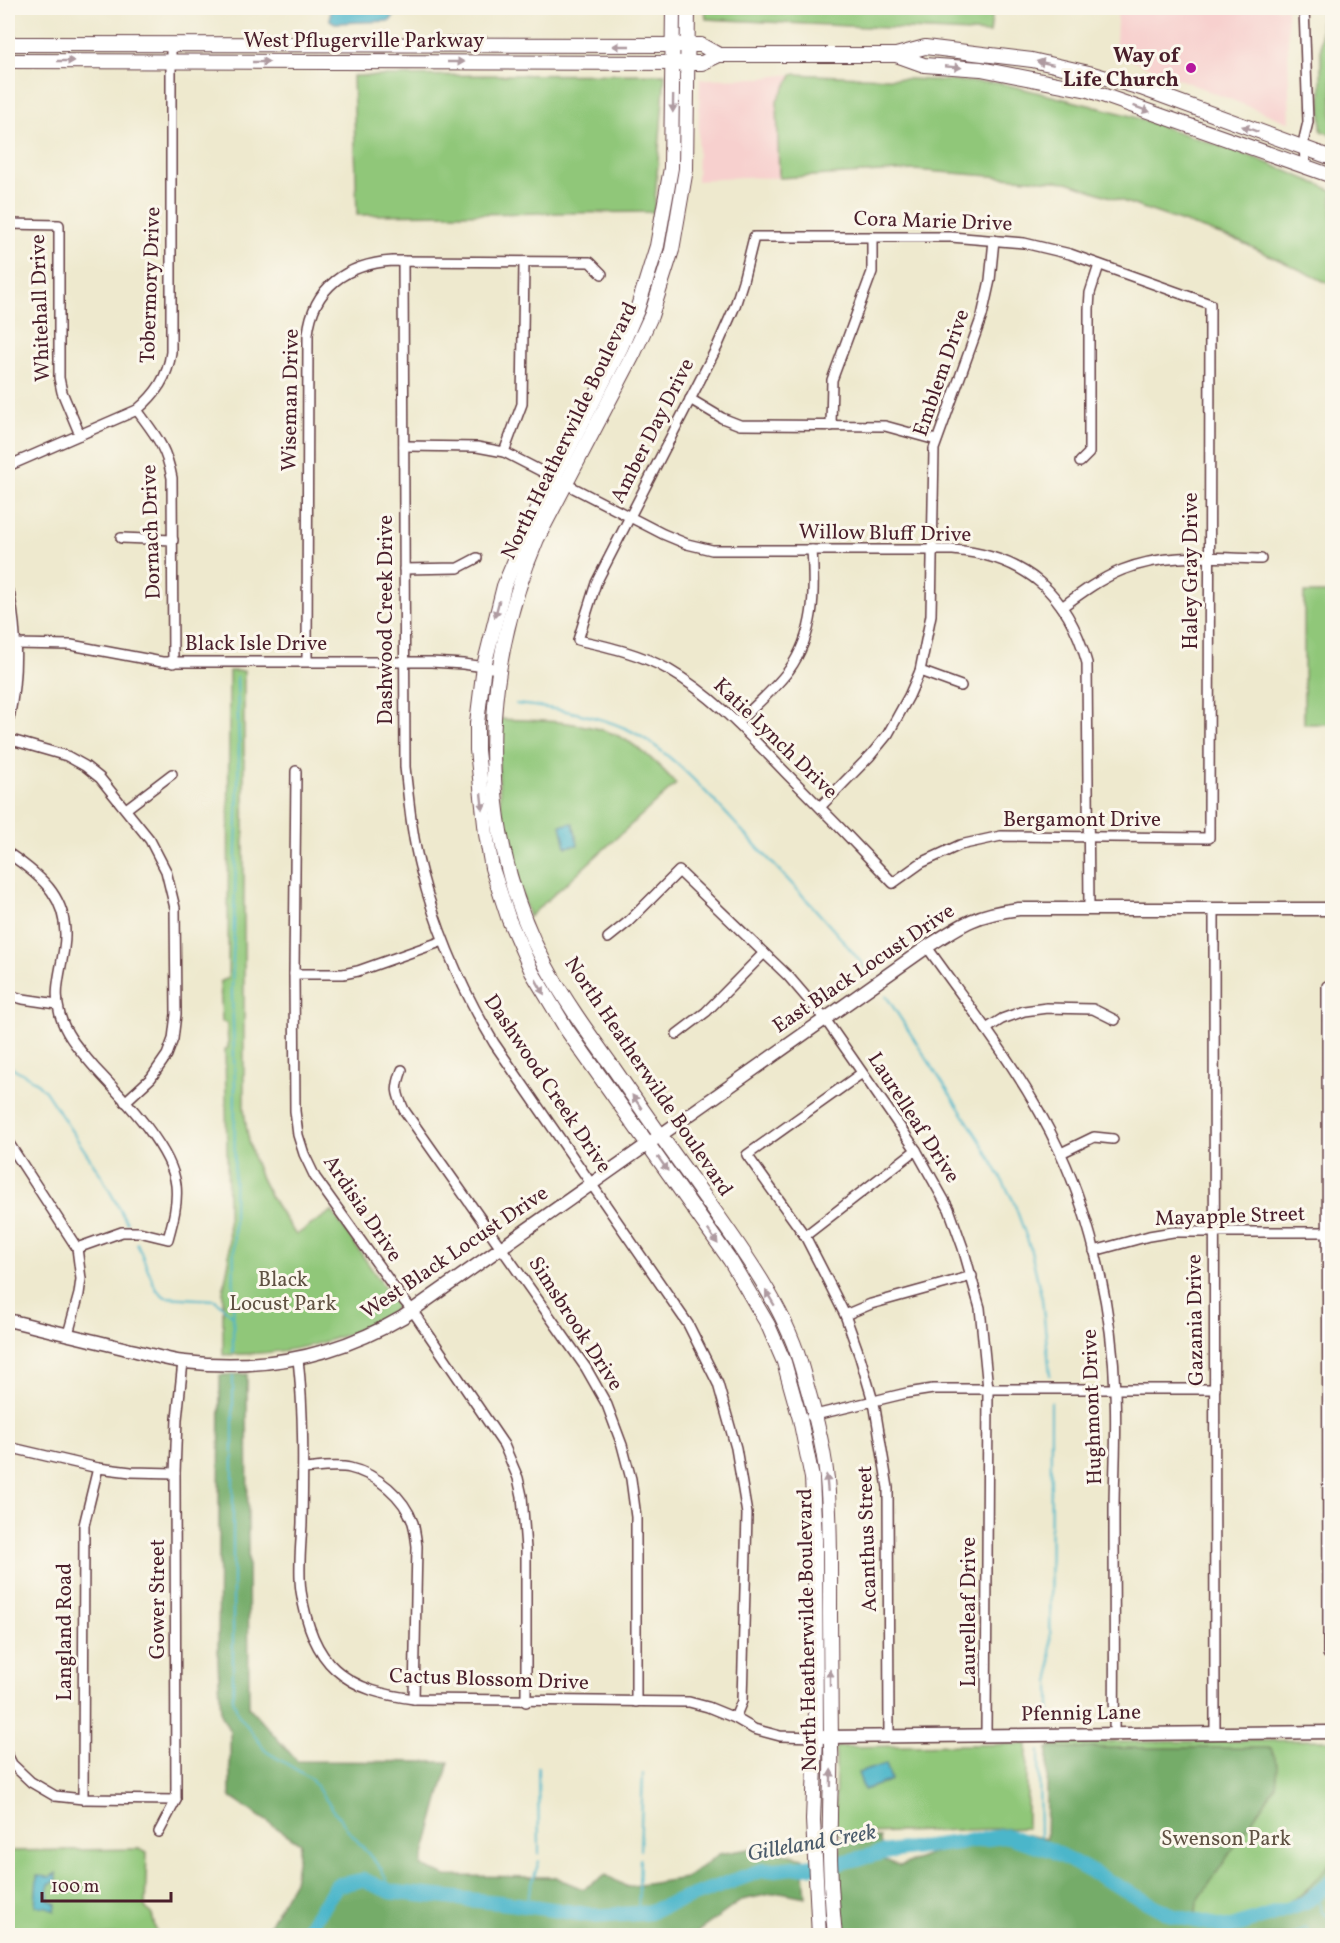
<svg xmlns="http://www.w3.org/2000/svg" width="1340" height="1943" viewBox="0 0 1340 1943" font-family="Vollkorn,serif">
<rect width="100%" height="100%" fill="#fbf7ec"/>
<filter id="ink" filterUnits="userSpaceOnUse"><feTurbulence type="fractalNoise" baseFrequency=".0167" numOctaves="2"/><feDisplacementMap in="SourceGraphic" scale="12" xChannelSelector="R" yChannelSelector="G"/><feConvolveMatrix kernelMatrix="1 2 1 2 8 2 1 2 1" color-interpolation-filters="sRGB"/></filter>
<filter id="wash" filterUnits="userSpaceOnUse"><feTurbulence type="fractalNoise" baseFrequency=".008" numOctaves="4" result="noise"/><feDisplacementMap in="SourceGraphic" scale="24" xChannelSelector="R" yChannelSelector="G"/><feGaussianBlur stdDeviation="1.35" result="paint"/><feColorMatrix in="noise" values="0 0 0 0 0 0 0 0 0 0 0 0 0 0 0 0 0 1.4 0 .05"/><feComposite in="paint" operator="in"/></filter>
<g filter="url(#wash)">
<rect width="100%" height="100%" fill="#eee9ce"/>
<g fill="#f7d0ce">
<polygon points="1118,8 1287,8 1290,123 1115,54"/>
<polygon points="793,74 777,100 779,178 740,177 697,181 700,79 760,78"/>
</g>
<g fill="#90c779" stroke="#6d7352" stroke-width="1.5">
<polygon points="705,8 993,8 990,33 706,19"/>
<polygon points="1321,9 1332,9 1332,135 1321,131"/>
<polygon points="665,74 654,212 357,215 353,76"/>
<polygon points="793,74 1000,83 1128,115 1258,159 1332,190 1332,285 1241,242 1067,182 914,170 779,178 777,100"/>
<rect x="1304" y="593" width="28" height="131"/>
<path d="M 229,671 L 244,671 L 244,1108 C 249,1164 264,1190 296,1235 L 332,1211 L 397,1306 C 391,1316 378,1321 367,1326 C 319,1348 275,1354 223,1355 L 223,1291 L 229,1261 L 225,1049 L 228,1048 L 227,1023 L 222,1022 L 220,982 L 228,978 Z"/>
<path d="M 499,719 C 537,721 578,720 614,734 C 636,743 661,766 676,784 L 529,917 C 518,882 509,848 502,812 C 497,782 499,750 499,719 Z"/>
<polygon points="1332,1740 1332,1935 1052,1935 1051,1743"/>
<polygon points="1027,1744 1027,1828 835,1834 836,1748 839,1747"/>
<polygon points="139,1849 147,1853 145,1907 152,1915 157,1935 8,1936 8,1851"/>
</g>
<g fill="#74ac69" stroke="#5f664a" stroke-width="1.5">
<polygon points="247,1374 249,1707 297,1761 449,1762 421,1866 447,1876 554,1877 583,1889 606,1875 627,1887 686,1878 719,1854 761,1847 803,1858 806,1897 780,1892 742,1900 693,1935 260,1935 269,1925 294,1881 300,1843 230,1797 230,1732 221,1714 218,1662 220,1375"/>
<polygon points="1048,1748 1271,1748 1278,1767 1276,1785 1197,1902 1196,1915 1225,1930 1245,1927 1304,1893 1332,1861 1332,1935 1052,1936 997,1929 983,1936 845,1935 840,1902 840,1839 880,1838 882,1859 900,1866 973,1838 1018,1833 1046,1839"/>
</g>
<g fill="#4cb6ca" stroke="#4b6a7a" stroke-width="1.5">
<polygon points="330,8 394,8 395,14 390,21 335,23 330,20"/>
<polygon points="573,823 578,845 566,847 561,825"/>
<polygon points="886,1764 891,1780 864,1790 858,1773"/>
<polygon points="57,1873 57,1880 49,1884 48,1899 56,1904 55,1911 48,1907 35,1906 37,1876 50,1877"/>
</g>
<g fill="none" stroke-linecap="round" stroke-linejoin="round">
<g stroke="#4cb6ca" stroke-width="2">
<path d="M 516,704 C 554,709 592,713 627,729 C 670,749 713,800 746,835 C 787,879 830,923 868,971"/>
<polyline points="886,996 981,1142 1013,1200 1030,1247 1042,1299 1050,1375"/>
<polyline points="8,1065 35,1081 45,1091 101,1175 127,1223"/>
<polyline points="137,1243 156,1289 165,1297 215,1300 233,1316"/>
<polyline points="233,1352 235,1087 232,992 239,750 237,677"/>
<polyline points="233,1376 233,1699 238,1714 267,1752 310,1778 349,1831 382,1870 392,1892"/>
<polyline points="1050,1718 1051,1402"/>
<polyline points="1039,1751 1040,1847"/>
<polyline points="538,1767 539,1854"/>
<polyline points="640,1850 643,1774"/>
<polyline points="1316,1895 1322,1912 1332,1919"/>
<polyline points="525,1905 539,1861"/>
<polyline points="638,1914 640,1858"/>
<polyline points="1292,1936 1306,1927 1311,1936"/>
<polyline points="1329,1936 1332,1931"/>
</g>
<polyline stroke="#4cb6ca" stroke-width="15" points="303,1936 337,1885 363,1880 392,1892 514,1904 597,1916 646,1913 760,1871 839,1863 886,1852 1007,1836 1051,1850 1173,1916 1230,1928 1305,1903 1332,1881"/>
</g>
</g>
<g filter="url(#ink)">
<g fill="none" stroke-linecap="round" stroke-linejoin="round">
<g stroke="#633d43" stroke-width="12">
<g id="minor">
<polyline points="1304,8 1308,122 1304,139 1305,165"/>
<polyline points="8,224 59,225 59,378 62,392 80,435"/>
<path d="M 754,237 L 951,237 L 1024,243 L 1070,254 L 1210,304 L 1209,838 L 1001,836 L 960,845 L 921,863 L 893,883 C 857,845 821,808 785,772 C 749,735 714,696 669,670 C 641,654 610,647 578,640 L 596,583 L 717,347 L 735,306 L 743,281 Z"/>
<path d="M 403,261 L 405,767 C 409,802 412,837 421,871 C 437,932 461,988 494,1043 L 688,1324 L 718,1384 L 736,1448 L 747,1514 L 742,1701 L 735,1718"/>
<polyline points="690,399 722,418 740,425 885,426 936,440"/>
<path d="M 137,410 C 155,435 166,446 172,478 L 173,663"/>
<polyline points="831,426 832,380 872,272 872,237"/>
<path d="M 404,446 L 477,447 L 504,452 L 663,534 L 687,544 L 712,550 L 953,550 C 1025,556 1068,593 1087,663 L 1089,908"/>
<polyline points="504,452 522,404 524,262"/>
<polyline points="1080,462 1089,453 1089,309 1090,293 1099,265"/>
<path d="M 8,466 L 137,410 C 156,394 168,377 171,352 L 171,45"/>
<polyline points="121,538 173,540"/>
<polyline points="404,569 458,568 477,558"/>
<path d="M 1062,607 C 1081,593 1100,579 1122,570 C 1166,552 1215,558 1261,559"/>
<polyline points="14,644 71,645 162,662 431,662 463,664 499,669"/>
<path d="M 307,661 L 308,334 C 313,287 347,264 393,261 L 590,262 L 602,274"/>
<polyline points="920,671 961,686"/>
<path d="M 737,723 C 755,706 775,689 789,670 C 815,633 815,593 812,550"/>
<polyline points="8,739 67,756 85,766 100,778 150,840 166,871 175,908 176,1014 173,1039 167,1055 151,1078 125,1102"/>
<polyline points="296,771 294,974 295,1111 298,1135 304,1154 315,1177 401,1297 412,1310 504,1445 518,1478 522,1496 526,1549 526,1702"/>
<polyline points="820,807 870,756 888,734 909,696 920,671 931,615 934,449 982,316 990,280 994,240"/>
<polyline points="126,809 172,774"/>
<path d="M 8,853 C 43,877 71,900 64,948 C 61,971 53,991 60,1015 C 66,1036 80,1050 94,1067 C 120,1095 172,1147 176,1185 C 178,1203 173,1221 168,1239 L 139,1232 L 122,1232 L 77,1248"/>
<polyline points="1214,908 1215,1732"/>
<polyline points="608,938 628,922 679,871 789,977 825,1019 916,1150 949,1209 963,1248 980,1308 988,1389 986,1735"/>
<path d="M 927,947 C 974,1013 1026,1078 1060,1152 C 1093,1223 1113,1315 1115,1393 C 1117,1433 1114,1472 1114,1511 C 1114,1585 1115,1659 1114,1733"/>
<polyline points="294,974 343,974 358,971 443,941"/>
<polyline points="1332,986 1327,986 1328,1654 1332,1654"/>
<polyline points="8,995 23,999 57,1004"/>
<polyline points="986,1029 1002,1019 1024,1011 1047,1008 1093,1009 1115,1020"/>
<polyline points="677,1034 706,1012 764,953"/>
<path d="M 402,1070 C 395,1089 396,1092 404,1110 L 586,1368 L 607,1405 L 622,1445 L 631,1479 L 636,1517 L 636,1702"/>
<polyline points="862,1073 747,1155 805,1236 825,1275 845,1315 860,1357 875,1408 888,1488 889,1736"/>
<polyline points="8,1142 77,1248 81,1279 79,1294 68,1334"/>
<polyline points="1061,1153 1094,1137 1113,1139"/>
<polyline points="805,1236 916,1150"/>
<polyline points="1094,1251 1149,1236 1173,1232 1332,1232"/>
<polyline points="845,1315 871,1304 972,1276"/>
<path d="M 298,1359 C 304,1413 303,1468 302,1523 C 301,1545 298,1569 301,1591 C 305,1618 314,1650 335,1669 C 358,1690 385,1695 414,1699 L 689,1702 L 708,1707 L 735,1718 L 754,1729 L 780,1736 L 816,1737"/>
<polyline points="811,1416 907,1393 933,1389 1215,1389"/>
<polyline points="8,1447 98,1468 131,1472 175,1473"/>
<path d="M 303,1469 C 317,1468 336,1465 350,1468 C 377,1474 404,1497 413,1523 C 415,1530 416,1539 417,1546 L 414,1699"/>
<polyline points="8,1756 12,1764 31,1782 55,1796 83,1799 176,1800"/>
<polyline points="83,1799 84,1525 98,1468"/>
<polyline points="159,1832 176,1800 175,1473 177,1419 183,1362"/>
</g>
</g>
<g stroke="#633d43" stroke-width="15">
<g id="tertiary">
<path d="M 8,594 C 16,634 16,676 8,716"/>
<path d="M 8,1320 C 47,1330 87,1339 127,1349 C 146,1353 166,1360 185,1362 C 263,1371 335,1357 403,1317 L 927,947 C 962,924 976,914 1019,909 L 1332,909"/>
<polyline points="824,1737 1332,1732"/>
</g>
</g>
<g stroke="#633d43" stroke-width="16">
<g id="secondary">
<polyline points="673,8 671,168 657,246 637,310 621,347 531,522 504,586 484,666 477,723 477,750 486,834 492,868 509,920 532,972 567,1030 730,1260 768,1325 784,1362 800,1419 812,1478 815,1540 816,1737 813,1820 819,1936"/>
<path d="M 688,8 L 686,169 L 672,250 L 651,316 L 634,353 L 537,539 C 479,676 475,832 546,966 C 565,1001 589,1034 612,1066 C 639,1105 666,1144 694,1182 C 732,1236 781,1299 800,1362 C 811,1400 823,1440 827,1479 C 831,1524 830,1569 830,1614 C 830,1659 831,1704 831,1748 C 832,1771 830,1793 830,1816 C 829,1856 831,1896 835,1936"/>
<polyline points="8,44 701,45 719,55"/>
<polyline points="896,55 924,65 981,69 1088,90 1332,176"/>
<polyline points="8,61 702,63 719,55 896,55 925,47 1032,60 1089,73 1141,88 1332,158"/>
</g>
</g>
<use href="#minor" stroke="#fff" stroke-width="9"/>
<use href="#tertiary" stroke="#fff" stroke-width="12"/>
<use href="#secondary" stroke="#fff" stroke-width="14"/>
</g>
<defs><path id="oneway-solid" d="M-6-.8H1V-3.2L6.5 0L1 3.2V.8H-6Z" transform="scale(1.5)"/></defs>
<g fill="#ae9aa0">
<use href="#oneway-solid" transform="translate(621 46) rotate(-180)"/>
<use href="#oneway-solid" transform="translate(66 61)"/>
<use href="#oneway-solid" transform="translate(261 62)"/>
<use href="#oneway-solid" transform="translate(456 62)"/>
<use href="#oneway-solid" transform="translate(1045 63) rotate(-168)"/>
<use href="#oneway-solid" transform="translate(953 67) rotate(5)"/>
<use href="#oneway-solid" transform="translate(673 104) rotate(91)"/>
<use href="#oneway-solid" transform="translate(1142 109) rotate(20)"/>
<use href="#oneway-solid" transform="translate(1250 129) rotate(-160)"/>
<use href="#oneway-solid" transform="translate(497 609) rotate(105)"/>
<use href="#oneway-solid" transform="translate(482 802) rotate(84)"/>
<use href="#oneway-solid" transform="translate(540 987) rotate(60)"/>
<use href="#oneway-solid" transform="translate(637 1102) rotate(-125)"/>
<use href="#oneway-solid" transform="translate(663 1164) rotate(55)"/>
<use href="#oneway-solid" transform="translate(713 1237) rotate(55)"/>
<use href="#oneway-solid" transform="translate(770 1298) rotate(-121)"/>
<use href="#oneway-solid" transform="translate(827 1483) rotate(-95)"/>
<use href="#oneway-solid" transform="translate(830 1678) rotate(-90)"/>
<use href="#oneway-solid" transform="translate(831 1778) rotate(-89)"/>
</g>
</g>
<circle fill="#b5179e" stroke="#fbf7ec" stroke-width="2" cx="1191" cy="68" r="6"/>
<g text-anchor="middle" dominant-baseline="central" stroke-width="6" stroke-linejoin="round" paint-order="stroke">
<g font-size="21" fill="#4a1f2b" stroke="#fbf7ec">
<text x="364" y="41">West Pflugerville Parkway</text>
<text transform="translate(933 222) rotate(2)">Cora Marie Drive</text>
<text transform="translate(151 285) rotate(-88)">Tobermory Drive</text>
<text transform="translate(41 308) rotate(-92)">Whitehall Drive</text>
<text transform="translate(942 373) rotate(-71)">Emblem Drive</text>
<text transform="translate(291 400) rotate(-89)">Wiseman Drive</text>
<text transform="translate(570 431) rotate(-64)">North Heatherwilde Boulevard</text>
<text transform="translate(653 431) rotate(-63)">Amber Day Drive</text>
<text transform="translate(152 532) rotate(-92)">Dornach Drive</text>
<text transform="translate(885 534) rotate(1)">Willow Bluff Drive</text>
<text transform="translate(1191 571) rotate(-90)">Haley Gray Drive</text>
<text transform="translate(386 620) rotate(-90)">Dashwood Creek Drive</text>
<text x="256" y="644">Black Isle Drive</text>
<text transform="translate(775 739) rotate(44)">Katie Lynch Drive</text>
<text x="1082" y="820">Bergamont Drive</text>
<text transform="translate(864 969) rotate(-34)">East Black Locust Drive</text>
<text transform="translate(648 1077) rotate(56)">North Heatherwilde Boulevard</text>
<text transform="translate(547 1084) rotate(56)">Dashwood Creek Drive</text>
<text transform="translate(913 1118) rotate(57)">Laurelleaf Drive</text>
<text transform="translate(362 1209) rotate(56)">Ardisia Drive</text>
<text transform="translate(1230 1217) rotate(-2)">Mayapple Street</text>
<text transform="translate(455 1253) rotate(-34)">West Black Locust Drive</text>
<text transform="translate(1196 1320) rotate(-91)">Gazania Drive</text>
<text transform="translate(575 1324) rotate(57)">Simsbrook Drive</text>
<text transform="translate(1093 1407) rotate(-92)">Hughmont Drive</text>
<text transform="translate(868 1539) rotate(-92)">Acanthus Street</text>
<text transform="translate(158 1599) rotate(-90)">Gower Street</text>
<text transform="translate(969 1612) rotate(-90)">Laurelleaf Drive</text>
<text transform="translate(808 1630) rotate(-91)">North Heatherwilde Boulevard</text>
<text transform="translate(65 1632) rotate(-90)">Langland Road</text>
<text transform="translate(489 1680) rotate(2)">Cactus Blossom Drive</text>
<text transform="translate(1081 1714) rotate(-1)">Pfennig Lane</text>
</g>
<g font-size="21" font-weight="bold" fill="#4a1f2b" stroke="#fbf7ec" text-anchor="end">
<text x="1179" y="56">Way of<tspan x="1179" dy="24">Life Church</tspan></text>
</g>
<g font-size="21" fill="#5f5142" stroke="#fbf7ec">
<text x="283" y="1280">Black<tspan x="283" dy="24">Locust Park</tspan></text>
<text x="1226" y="1839">Swenson Park</text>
</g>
<g font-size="22" font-style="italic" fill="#4b5b6b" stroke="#fbf7ec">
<text transform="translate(812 1844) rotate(-10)">Gilleland Creek</text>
</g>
</g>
<rect width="1340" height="1943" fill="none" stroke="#fbf7ec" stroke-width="30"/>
<path d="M42 1892v9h129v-9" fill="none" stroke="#4a1f2b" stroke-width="3"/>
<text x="51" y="1892" font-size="18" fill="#4a1f2b" stroke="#fbf7ec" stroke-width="4.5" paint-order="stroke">100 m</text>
</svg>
